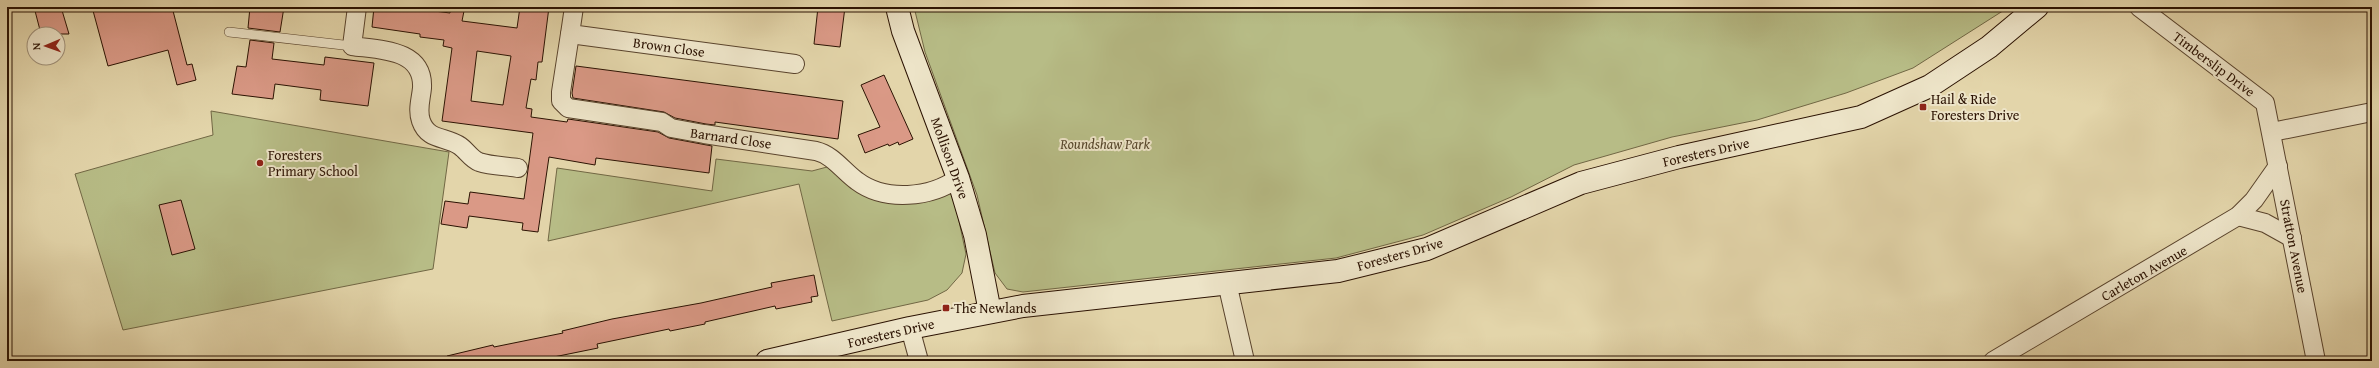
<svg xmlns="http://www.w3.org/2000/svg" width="2379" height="368" viewBox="0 0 2379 368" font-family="'Gentium Book Plus',serif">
<rect width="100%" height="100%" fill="#e3d5aa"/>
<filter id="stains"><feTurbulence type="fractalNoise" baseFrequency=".005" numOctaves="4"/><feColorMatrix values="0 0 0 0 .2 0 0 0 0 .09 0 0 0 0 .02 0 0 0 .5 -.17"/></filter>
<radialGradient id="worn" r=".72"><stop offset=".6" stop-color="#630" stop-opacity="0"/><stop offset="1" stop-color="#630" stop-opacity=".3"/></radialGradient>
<g fill="#b7bc86" stroke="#716744">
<polygon points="914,7 2009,7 1913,68 1846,93 1757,120 1672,137 1574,165 1511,197 1423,235 1336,258 1023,292 1007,289 995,273 977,195 925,52"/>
<polygon points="211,111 449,152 433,269 123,330 75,174 213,135"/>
<path d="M 716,159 L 812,171 L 827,167 C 874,210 895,202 953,193 L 966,254 L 962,273 L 947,290 L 928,300 L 832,321 L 799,184 L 548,241 L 557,168 L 712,191 Z"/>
</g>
<g fill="#da9986" stroke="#2b1202" fill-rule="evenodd">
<polygon points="34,7 61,7 69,34 41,34"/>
<polygon points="92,7 172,7 187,65 192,64 196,80 177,85 168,50 108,66"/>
<polygon points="250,7 284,7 280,32 248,28"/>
<path d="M 374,7 L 403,7 L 450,13 L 450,9 L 464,11 L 462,21 L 517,28 L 520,7 L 549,7 L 542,62 L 538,62 L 536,80 L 531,79 L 526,108 L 532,109 L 531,117 L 567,122 L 568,119 L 658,132 L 669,138 L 712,146 L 709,173 L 596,158 L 595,165 L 549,157 L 538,232 L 522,230 L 523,223 L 469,216 L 467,228 L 441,224 L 445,201 L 468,204 L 470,192 L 524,199 L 533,133 L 442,121 L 452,48 L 443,46 L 444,40 L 420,37 L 420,34 L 372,27 ZM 477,51 L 511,56 L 503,105 L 471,101 Z"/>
<polygon points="818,7 845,7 840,47 814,44"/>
<polygon points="250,40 274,43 272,59 324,65 325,57 374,63 368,106 320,100 321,90 275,84 273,99 232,94 237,66 246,67"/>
<polygon points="576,66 843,101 838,139 715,122 715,125 706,124 675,118 664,112 573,98 572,93"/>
<polygon points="884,75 913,139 899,145 898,142 889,146 888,144 865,153 858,135 880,127 861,85"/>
<polygon points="181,200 195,249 172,255 159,205"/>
<polygon points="814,275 818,296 811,297 812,302 776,309 775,306 705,322 705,324 670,331 669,329 597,344 598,348 534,361 447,361 447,356 493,345 494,347 563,333 562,331 612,319 701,303 772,287 771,283"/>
</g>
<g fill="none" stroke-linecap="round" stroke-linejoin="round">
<g stroke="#59432c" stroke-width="10">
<polyline id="lane" points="229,32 352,46"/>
</g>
<g stroke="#59432c" stroke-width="20">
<g id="street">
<path d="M 357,7 L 352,46 C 380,50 424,49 422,88 C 421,99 417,110 421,121 C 428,141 446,136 460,146 C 467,151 471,159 479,162 C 491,166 506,166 518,168"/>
<polyline points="574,7 570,34 795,64"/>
<polyline points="2139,7 2265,103 2316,361"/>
<path d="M 570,34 L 561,92 L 561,101 L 568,108 L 662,122 L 671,128 L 704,134 L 816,151 C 833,155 843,171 857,181 C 885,202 931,198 958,178"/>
<polyline points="2272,132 2372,112"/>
<polyline points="2238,216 2265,223 2292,238"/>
<polyline points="1227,283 1245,361"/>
<polyline points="910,328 919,361"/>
<polyline points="1993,361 2238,216 2254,200 2278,166"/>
</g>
</g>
<g stroke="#2b1202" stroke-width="24">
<g id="secondary">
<polyline points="897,7 903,31 958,178 975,235 990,312"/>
<polyline points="767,361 910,328 1023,306 1338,271 1427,249 1581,183 1679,157 1861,117 1930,86 1989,47 2037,7"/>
</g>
</g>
<use href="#lane" stroke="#ede4c8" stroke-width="9"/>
<use href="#street" stroke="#ede4c8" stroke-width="18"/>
<use href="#secondary" stroke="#ede4c8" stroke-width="22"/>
</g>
<g fill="#8f2418" stroke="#ede4c8" stroke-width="1.5">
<rect x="1919" y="103" width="8" height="8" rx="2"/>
<circle cx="260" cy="163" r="4"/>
<rect x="942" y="304" width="8" height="8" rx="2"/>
</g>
<g text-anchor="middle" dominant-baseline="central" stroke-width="4" stroke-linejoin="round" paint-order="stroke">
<g font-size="14" fill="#2b1202" stroke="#ede4c8">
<text transform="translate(669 47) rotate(8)">Brown Close</text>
<text transform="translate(2214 64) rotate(37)">Timberslip Drive</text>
<text transform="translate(731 138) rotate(8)">Barnard Close</text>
<text transform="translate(1706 152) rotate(-13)">Foresters Drive</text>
<text transform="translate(950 158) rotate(70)">Mollison Drive</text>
<text transform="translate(2294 246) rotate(79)">Stratton Avenue</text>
<text transform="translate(1400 254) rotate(-16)">Foresters Drive</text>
<text transform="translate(2144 273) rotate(-30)">Carleton Avenue</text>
<text transform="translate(891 333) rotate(-13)">Foresters Drive</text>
</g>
<g font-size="14" fill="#2b1202" stroke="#ede4c8" text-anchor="start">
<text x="1931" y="99">Hail &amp; Ride<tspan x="1931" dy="16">Foresters Drive</tspan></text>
<text x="268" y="155">Foresters<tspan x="268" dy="16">Primary School</tspan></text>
<text x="954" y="308">The Newlands</text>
</g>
<g font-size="14" font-style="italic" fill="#55452a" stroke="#ede4c8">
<text x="1105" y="144">Roundshaw Park</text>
</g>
</g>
<rect width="2379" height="368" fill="none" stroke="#e3d5aa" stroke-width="24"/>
<rect x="8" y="8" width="2363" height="352" fill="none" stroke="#2b1202" stroke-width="2"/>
<rect x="12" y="12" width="2355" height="344" fill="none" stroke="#2b1202"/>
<g transform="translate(46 46) rotate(268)"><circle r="19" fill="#ede4c8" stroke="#9f9079"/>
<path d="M0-3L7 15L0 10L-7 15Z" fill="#8f2418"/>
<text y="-6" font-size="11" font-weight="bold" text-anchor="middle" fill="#2b1202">N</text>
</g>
<rect width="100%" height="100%" filter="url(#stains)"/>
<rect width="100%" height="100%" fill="url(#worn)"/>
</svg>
